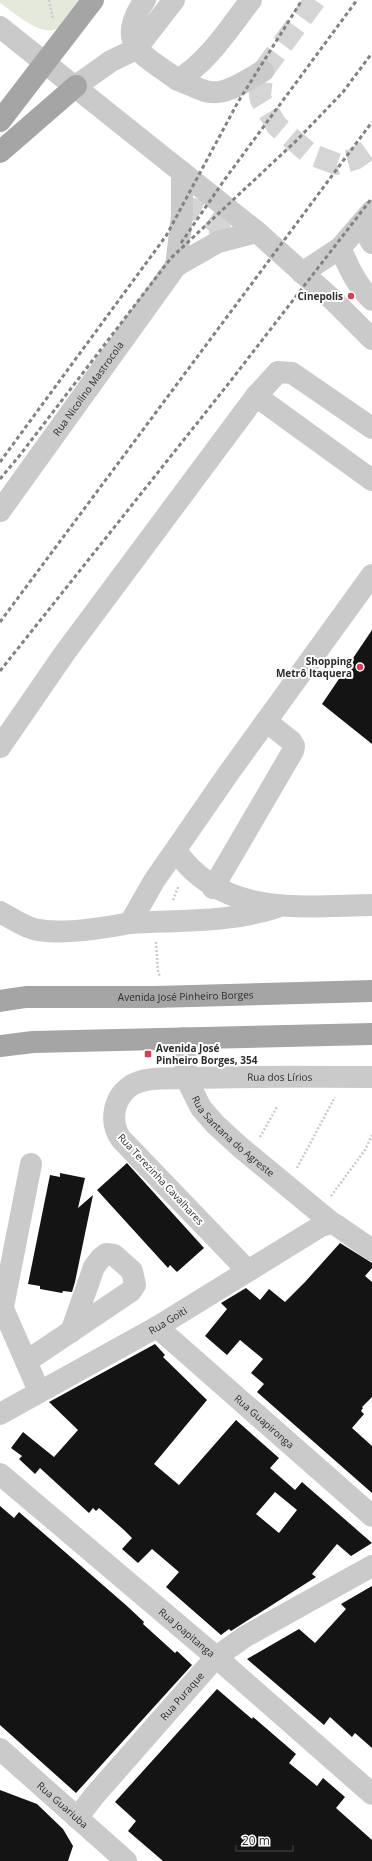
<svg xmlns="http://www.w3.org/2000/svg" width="372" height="1861" viewBox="0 0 372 1861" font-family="'Open Sans',sans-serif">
<rect width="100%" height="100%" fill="#fff"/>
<path fill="#e4e9dc" d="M 0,0 L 82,0 C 75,8 69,20 60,27 C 43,40 14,12 0,3 Z"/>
<g fill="#141414" fill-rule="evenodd">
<polygon points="372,630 372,744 322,704"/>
<polygon points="127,1163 204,1248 177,1272 170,1265 168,1268 97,1190"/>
<polygon points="60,1173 85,1178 78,1208 93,1195 75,1282 72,1292 63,1291 62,1293 40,1289 40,1286 28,1284 50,1175 60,1177"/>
<polygon points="340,1243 372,1263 372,1268 365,1276 372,1282 372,1397 362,1407 363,1408 361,1411 364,1414 352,1428 372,1446 372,1493 257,1392 264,1384 251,1373 263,1359 240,1340 227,1355 205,1336 227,1309 221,1303 246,1288 260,1300 269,1289 285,1302 305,1282"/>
<path d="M 155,1344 L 165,1355 L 163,1357 L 207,1400 L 154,1464 L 179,1485 L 236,1420 L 279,1458 L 270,1468 L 295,1490 L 302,1482 L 372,1543 L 351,1556 L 337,1544 L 312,1574 L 316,1577 L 231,1631 L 229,1629 L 221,1635 L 166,1587 L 179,1572 L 152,1549 L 138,1563 L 122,1549 L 132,1538 L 124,1530 L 99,1508 L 96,1511 L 93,1508 L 89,1513 L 40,1468 L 35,1474 L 19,1459 L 22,1456 L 11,1448 L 23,1432 L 54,1457 L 78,1430 L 49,1402 ZM 275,1492 L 297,1510 L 279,1533 L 256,1514 Z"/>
<polygon points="0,1506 14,1518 19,1512 127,1606 144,1622 143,1624 175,1653 177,1651 192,1665 76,1793 0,1725"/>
<polygon points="372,1586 372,1748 355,1733 352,1737 330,1717 324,1725 247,1659 299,1629 315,1643 346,1609 341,1604"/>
<polygon points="217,1689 252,1719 253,1717 296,1754 289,1763 317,1786 323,1778 345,1797 336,1808 372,1840 372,1861 163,1861 128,1831 136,1821 115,1802"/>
<polygon points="0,1790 37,1804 63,1829 73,1846 68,1861 0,1861"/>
</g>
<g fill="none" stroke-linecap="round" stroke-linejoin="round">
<g stroke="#d5d5d5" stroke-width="22" stroke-dasharray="22 11" stroke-linecap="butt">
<polyline points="315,0 263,71 260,95 261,100 277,126 310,154 337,164 355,159 372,147"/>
<path d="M 182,216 L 190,209 C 197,207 215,219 219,226 C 221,231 219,237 218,242"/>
</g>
<g stroke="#cacaca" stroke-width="2.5" stroke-dasharray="2 2" stroke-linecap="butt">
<polyline points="49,0 53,19"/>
<polyline points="173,900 179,885"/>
<polyline points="156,942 158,972 160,976"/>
<polyline points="260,1137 277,1107"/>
<polyline points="297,1168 335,1097"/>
<polyline points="331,1196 365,1150 372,1135"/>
</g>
<g stroke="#cacaca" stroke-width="22">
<path d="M 145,0 C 113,45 144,55 178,80 C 209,61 229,28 251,0"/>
<polyline points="0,27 257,232 333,300 372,339"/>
<path d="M 178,80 C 187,83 196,88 205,91 C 224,97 247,80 263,71"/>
<polyline points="76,86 111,61 136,49 174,0"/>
<polyline points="361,224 372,243"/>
<path d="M 340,248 C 349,267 356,285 372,300"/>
<polyline points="176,266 182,216 182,172"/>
<polyline points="302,273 340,248 372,211"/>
<polyline points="256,396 372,480"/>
<path id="s1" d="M 0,511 L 176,266 L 218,242 L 257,232"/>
<polyline points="0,747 64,654 256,396 278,372 292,373 372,428"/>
<path d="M 176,851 C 224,918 300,906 372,905"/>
<polyline points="213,888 293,751 294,746 291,741 266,721"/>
<path d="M 0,912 C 9,917 18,923 28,927 C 52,937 104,928 130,923 L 154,881 L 228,774 L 372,575"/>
<path d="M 130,923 C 178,920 230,923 277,907"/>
<path id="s2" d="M 184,1038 L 186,1078 L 201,1108 L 215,1124 L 240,1147 L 332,1223"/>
<path id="s3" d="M 247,1270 L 121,1139 C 109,1122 113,1097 132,1085 C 147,1076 171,1079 189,1078 C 250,1076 311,1077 372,1077"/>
<polyline points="0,1302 39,1391"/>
<polyline points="3,1307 31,1164"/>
<path id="s4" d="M 157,1327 L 372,1516"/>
<polyline points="27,1361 131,1291 135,1285 132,1271 114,1255 106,1254 100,1259 94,1267 71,1332"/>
<path id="s5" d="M 0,1414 L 157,1327 L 321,1226 L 332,1223 L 336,1225 L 372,1250"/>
<path id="s6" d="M 0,1474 L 216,1657 L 372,1794"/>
<path id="s7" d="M 0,1749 L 126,1861"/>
<path id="s8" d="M 77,1818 L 94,1796 L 216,1657 L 246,1636 L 372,1566"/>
</g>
<g stroke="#a5a5a5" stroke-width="22">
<polyline points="0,121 93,0"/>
<polyline points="0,152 76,86"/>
<path id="s9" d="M 0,1001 L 26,997 L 155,997 L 372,991"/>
<polyline points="0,1046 33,1042 372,1034"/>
</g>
<g stroke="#828282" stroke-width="3" stroke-dasharray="4 3" stroke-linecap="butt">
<polyline points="181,243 225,179 357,0"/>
<polyline points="0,462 166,236 238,102 302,0"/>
<polyline points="0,479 20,455 171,258 297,140 343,92 372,53"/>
<polyline points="0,622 372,122"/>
<polyline points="0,671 229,383 372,198"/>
</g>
</g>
<g fill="#d04356" stroke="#fff" stroke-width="1.5">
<circle cx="351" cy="296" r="4"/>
<circle cx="360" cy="667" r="4"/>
<rect x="144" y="1050" width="8" height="8" rx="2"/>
</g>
<g text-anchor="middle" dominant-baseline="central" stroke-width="4" stroke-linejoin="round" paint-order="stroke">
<g font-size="10" font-weight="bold" fill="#2d2d2d" stroke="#fff" text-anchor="end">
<text x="343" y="296">Cinepolis</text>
<text x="352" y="661">Shopping<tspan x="352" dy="12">Metrô Itaquera</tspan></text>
<text x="156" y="1048" text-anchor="start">Avenida José<tspan x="156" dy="12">Pinheiro Borges, 354</tspan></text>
</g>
<g font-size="10" fill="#2d2d2d" stroke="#fff">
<text stroke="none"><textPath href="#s1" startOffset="151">Rua Nicolino Mastrocola</textPath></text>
<text stroke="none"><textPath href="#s9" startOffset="186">Avenida José Pinheiro Borges</textPath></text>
<text stroke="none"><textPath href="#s3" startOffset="392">Rua dos Lírios</textPath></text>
<text stroke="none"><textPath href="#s2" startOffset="116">Rua Santana do Agreste</textPath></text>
<text transform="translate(161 1179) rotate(47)">Rua Terezinha Cavalhares</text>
<text stroke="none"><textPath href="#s5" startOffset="192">Rua Goiti</textPath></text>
<text stroke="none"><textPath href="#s4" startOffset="143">Rua Guapironga</textPath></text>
<text stroke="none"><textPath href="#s6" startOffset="245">Rua Joapitanga</textPath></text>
<text stroke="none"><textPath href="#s8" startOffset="161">Rua Puraque</textPath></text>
<text stroke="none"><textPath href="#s7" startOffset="84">Rua Guariuba</textPath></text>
</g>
</g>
<path d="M236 1845v6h57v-6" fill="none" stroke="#2d2d2d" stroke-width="2"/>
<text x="242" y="1845" font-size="12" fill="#2d2d2d" stroke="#ffffff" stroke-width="3" paint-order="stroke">20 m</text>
</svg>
